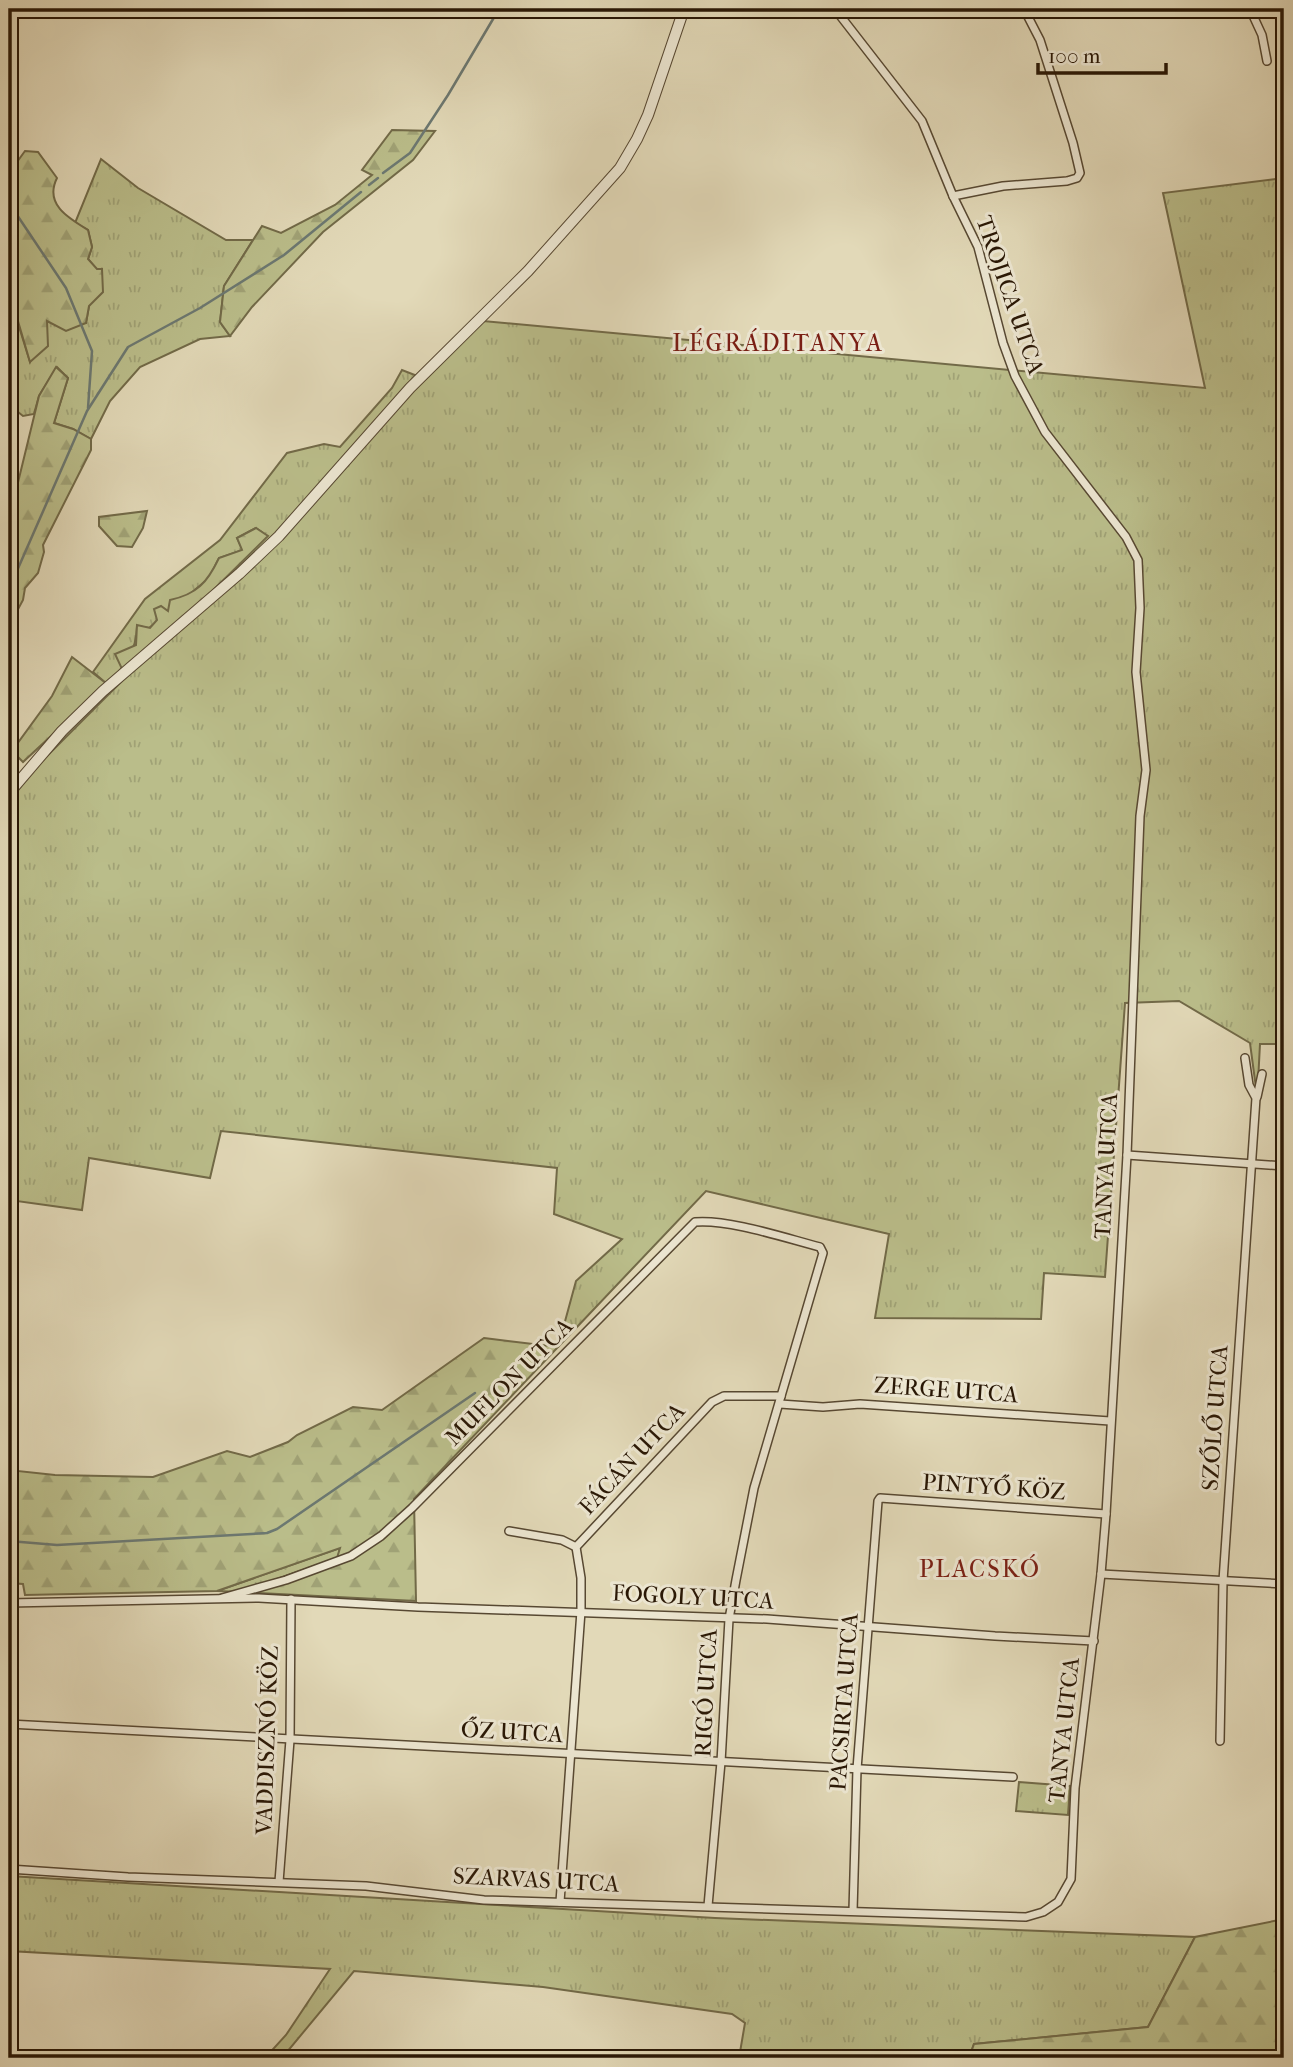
<svg xmlns="http://www.w3.org/2000/svg" width="1293" height="2067" viewBox="0 0 1293 2067" font-family="'IM FELL French Canon',serif">
<defs>
<pattern id="grass-tufts" width="24" height="20" patternUnits="userSpaceOnUse" patternTransform="scale(1.75)"><rect width="24" height="20" fill="#babd8a"/><path d="M3 7l-1-3M5 7V3M7 7l1-3M15 17l-1-3M17 17v-4M19 17l1-3" fill="none" stroke="#a0a276"/></pattern>
<pattern id="forest-firs" width="22" height="20" patternUnits="userSpaceOnUse" patternTransform="scale(1.75)"><rect width="22" height="20" fill="#babd8a"/><path d="M5 1l3.5 6h-7zM16 11l3.5 6h-7z" fill="#a0a276"/></pattern>
</defs>
<rect width="100%" height="100%" fill="#e2d9b8"/>
<filter id="stains"><feTurbulence type="fractalNoise" baseFrequency=".00286" numOctaves="4"/><feColorMatrix values="0 0 0 0 .2 0 0 0 0 .09 0 0 0 0 .02 0 0 0 .5 -.17"/></filter>
<radialGradient id="worn" r=".72"><stop offset=".6" stop-color="#630" stop-opacity="0"/><stop offset="1" stop-color="#630" stop-opacity=".3"/></radialGradient>
<g fill="url(#grass-tufts)" stroke="#726a48" stroke-width="2">
<polygon points="101,159 138,188 226,240 253,240 224,286 220,322 230,336 200,339 140,367 110,401 91,439 73,429 54,423 68,378 57,367 39,396 34,414 23,416 18,412 9,411 9,301 12,304 30,362 47,320 86,323 89,306 101,269 97,270 88,259 92,247 88,230 75,223"/>
<path d="M 1284,178 L 1284,1044 L 1260,1044 L 1258,1082 L 1256,1088 L 1250,1043 L 1179,1001 L 1125,1003 L 1105,1277 L 1044,1273 L 1041,1319 L 875,1318 L 889,1234 L 706,1191 L 558,1347 L 576,1281 L 622,1239 L 554,1214 L 557,1168 L 221,1131 L 210,1178 L 89,1158 L 82,1210 L 9,1200 L 9,794 L 267,536 L 256,528 L 237,538 L 243,550 L 219,558 L 209,578 L 149,628 L 137,626 C 136,653 126,665 107,684 L 93,672 L 145,599 L 220,540 L 287,453 L 324,444 L 340,447 L 392,388 L 402,370 L 425,379 L 483,321 L 1205,388 L 1163,193 Z"/>
<polygon points="340,1548 338,1558 240,1592 217,1591"/>
<polygon points="1019,1782 1070,1786 1068,1815 1016,1811"/>
<polygon points="9,1876 715,1918 1195,1937 1148,2027 974,2044 969,2058 739,2058 745,2023 732,2014 543,1987 354,1971 282,2058 265,2058 286,2035 330,1969 9,1951"/>
</g>
<g fill="url(#forest-firs)" stroke="#726a48" stroke-width="2">
<polygon points="392,130 435,131 413,160 323,232 252,307 230,336 220,322 224,286 262,226 281,233 335,205 372,175 362,170"/>
<path d="M 25,151 L 38,152 L 57,178 C 44,204 68,218 88,230 L 92,247 L 88,259 L 97,269 L 102,269 L 103,292 L 89,306 L 86,323 L 66,331 L 47,321 L 48,346 L 30,362 L 13,304 L 9,301 L 9,173 Z"/>
<polygon points="56,367 68,378 54,423 73,429 91,439 91,450 43,545 44,552 38,573 25,588 23,600 9,626 9,510 14,499 39,396"/>
<polygon points="147,511 143,528 132,547 117,546 99,526 99,517"/>
<path d="M 256,528 L 268,536 L 196,607 L 122,669 L 115,654 L 136,645 L 137,625 L 150,628 L 157,620 L 154,609 L 161,606 L 168,611 L 170,600 C 197,594 207,583 219,558 L 242,550 L 237,538 Z"/>
<polygon points="72,657 107,684 23,762 12,751 52,696"/>
<polygon points="484,1338 558,1347 414,1499 416,1601 240,1592 337,1558 340,1548 217,1591 25,1595 23,1584 9,1583 9,1470 55,1475 153,1477 227,1451 250,1457 288,1442 297,1435 353,1407 382,1410"/>
<polygon points="1284,1919 1284,2058 969,2058 974,2044 1148,2027 1195,1937"/>
</g>
<g fill="none" stroke-linecap="round" stroke-linejoin="round">
<g stroke="#6c7871" stroke-width="2.5">
<polyline points="383,173 410,153 448,95 499,9"/>
<polyline points="369,185 378,178"/>
<polyline points="9,203 66,288 92,351 88,408"/>
<polyline points="9,589 87,411 128,347 200,308 284,255 361,192"/>
<polyline points="9,1541 57,1545 267,1533 277,1529 475,1393"/>
</g>
<g stroke="#574832" stroke-width="10">
<g id="minor">
<polyline points="1250,9 1262,35 1267,61"/>
<polyline points="953,196 1003,186 1067,181 1077,178 1080,173 1073,143 1040,40 1024,9"/>
<polyline points="1257,1097 1262,1074"/>
<polyline points="1127,1155 1284,1166"/>
<polyline points="780,1404 823,1407 860,1404 1110,1421"/>
<polyline points="509,1531 562,1540 576,1547"/>
<polyline points="1101,1574 1284,1584"/>
<path d="M 222,1598 L 286,1580 L 351,1556 L 381,1536 L 412,1508 L 695,1222 C 729,1219 785,1238 820,1247 L 823,1253 L 754,1488 L 736,1580 L 729,1619 L 721,1762 L 708,1906"/>
<polyline points="9,1603 259,1598 418,1607 767,1619 995,1636 1094,1641"/>
<polyline points="9,1724 1013,1777"/>
<polyline points="1220,1741 1223,1581 1256,1098 1249,1085 1245,1058"/>
<polyline points="9,1869 128,1877 366,1886 484,1900 1026,1917 1043,1912 1058,1902 1071,1879 1075,1788 1101,1574 1106,1514 1127,1155 1140,816 1146,770 1136,672 1140,608 1138,560 1126,537 1045,432 1015,376 1003,343 978,247 953,196 922,121 835,9"/>
<polyline points="279,1882 290,1740 291,1599"/>
<polyline points="560,1902 581,1611 581,1578 576,1547 712,1402 724,1396 781,1396"/>
<polyline points="853,1911 857,1769 878,1501 880,1498 1106,1514"/>
</g>
</g>
<g stroke="#574832" stroke-width="12">
<polyline id="tertiary" points="9,793 62,731 103,691 239,574 279,536 410,388 528,271 620,168 637,139 648,115 684,9"/>
</g>
<use href="#minor" stroke="#ece6d1" stroke-width="7"/>
<use href="#tertiary" stroke="#ece6d1" stroke-width="10"/>
</g>
<g text-anchor="middle" dominant-baseline="central" stroke-width="6" stroke-linejoin="round" paint-order="stroke">
<g font-size="23" fill="#291705" stroke="#ece6d1">
<text transform="translate(1010 295) rotate(71)">TROJICA UTCA</text>
<text transform="translate(1106 1166) rotate(-87)">TANYA UTCA</text>
<text transform="translate(509 1382) rotate(-45)">MUFLON UTCA</text>
<text transform="translate(946 1390) rotate(4)">ZERGE UTCA</text>
<text transform="translate(1215 1418) rotate(-86)">SZŐLŐ UTCA</text>
<text transform="translate(632 1459) rotate(-47)">FÁCÁN UTCA</text>
<text transform="translate(994 1487) rotate(4)">PINTYŐ KÖZ</text>
<text transform="translate(693 1597) rotate(3)">FOGOLY UTCA</text>
<text transform="translate(706 1693) rotate(-87)">RIGÓ UTCA</text>
<text transform="translate(844 1702) rotate(-86)">PACSIRTA UTCA</text>
<text transform="translate(1064 1730) rotate(-84)">TANYA UTCA</text>
<text transform="translate(512 1732) rotate(3)">ŐZ UTCA</text>
<text transform="translate(267 1740) rotate(-88)">VADDISZNÓ KÖZ</text>
<text transform="translate(536 1880) rotate(3)">SZARVAS UTCA</text>
</g>
<g font-size="24" letter-spacing="2" fill="#7a1f14" stroke="#ece6d1">
<text x="778" y="343">LÉGRÁDITANYA</text>
<text x="980" y="1569">PLACSKÓ</text>
</g>
</g>
<rect width="1293" height="2067" fill="none" stroke="#e2d9b8" stroke-width="35"/>
<rect x="10" y="10" width="1272" height="2046" fill="none" stroke="#291705" stroke-width="3.5"/>
<rect x="18" y="18" width="1258" height="2032" fill="none" stroke="#291705" stroke-width="2"/>
<path d="M1038 63v10h128v-10" fill="none" stroke="#291705" stroke-width="3.5"/>
<text x="1048" y="63" font-size="21" fill="#291705" stroke="#ece6d1" stroke-width="5" paint-order="stroke">100 m</text>
<rect width="100%" height="100%" filter="url(#stains)"/>
<rect width="100%" height="100%" fill="url(#worn)"/>
</svg>
